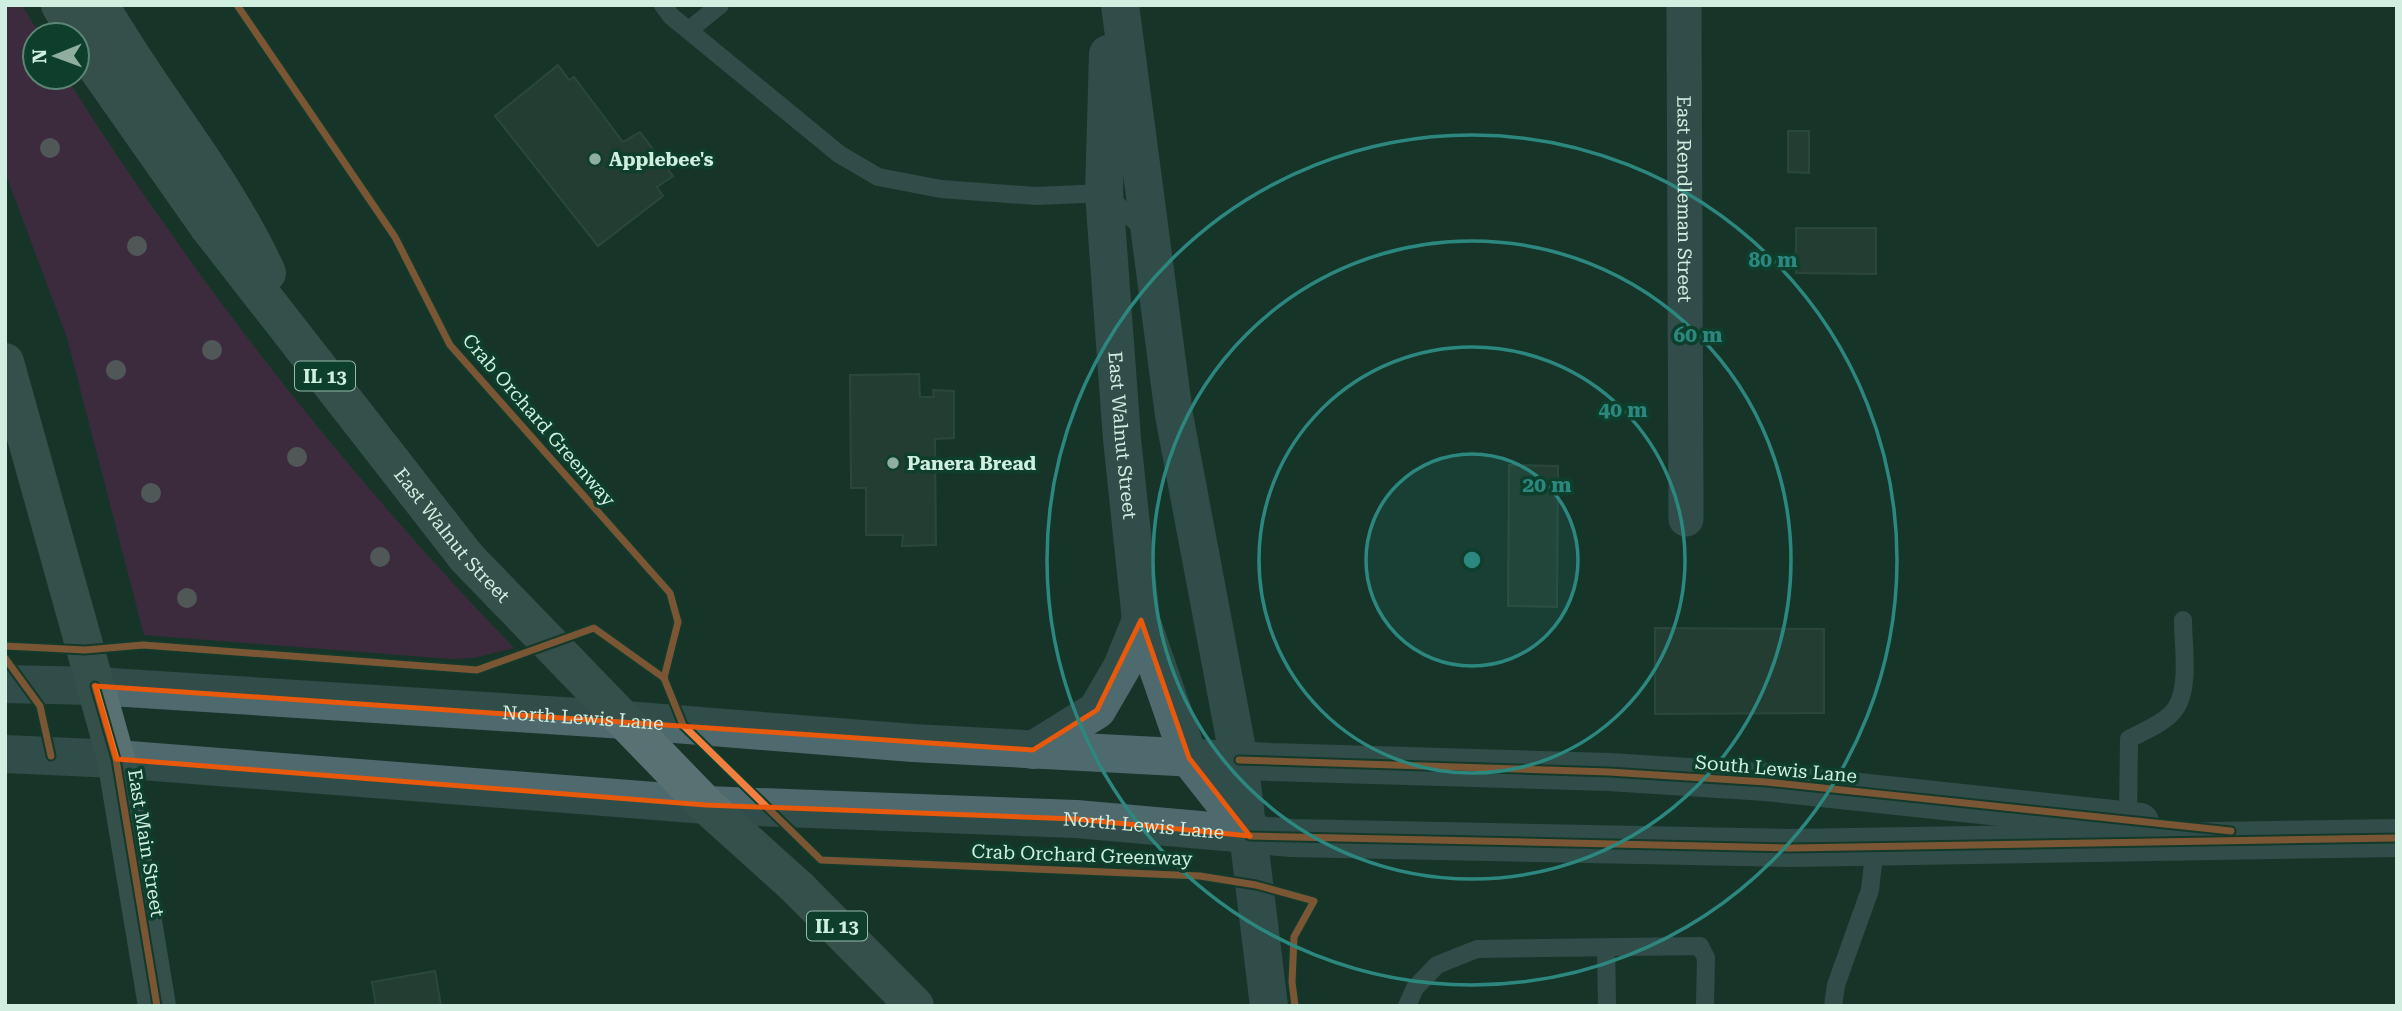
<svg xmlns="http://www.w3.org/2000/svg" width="2402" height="1011" viewBox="0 0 2402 1011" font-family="'Roboto Serif',serif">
<rect width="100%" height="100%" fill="#183429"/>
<path fill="#682052" d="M 5,5 L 22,5 L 40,35 L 35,35 L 35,77 L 66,77 C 195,281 346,474 514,648 L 473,658 L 452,659 L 144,635 L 67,338 L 5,172 Z"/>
<g fill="#31483e" stroke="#445d53" stroke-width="2">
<polygon points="558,65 569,80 574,77 623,142 640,132 673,176 657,187 663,196 598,246 495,116"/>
<polygon points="1788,131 1809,131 1809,173 1788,172"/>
<polygon points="1796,228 1876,228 1876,274 1796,273"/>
<polygon points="919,374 920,397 934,397 933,390 954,391 954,438 935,439 936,545 902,546 903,535 866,535 866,488 851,488 850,375"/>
<polygon points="1509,465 1558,466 1557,607 1508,606"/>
<polygon points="1655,628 1824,629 1824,713 1655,714"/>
<polygon points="435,971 441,1006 376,1006 372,982"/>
</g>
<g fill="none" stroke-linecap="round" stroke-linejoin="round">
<g stroke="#536a6f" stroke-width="18">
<polyline points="663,5 671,16 839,154 878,177 941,189 1036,196 1104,193 1145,230"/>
<polyline points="689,30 720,5"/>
<path d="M 2128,820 L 2129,739 C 2144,731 2167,722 2176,708 C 2190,686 2183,645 2183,620"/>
<polyline points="1606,948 1607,1006"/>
<polyline points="1407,1006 1415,988 1437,965 1477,949 1700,946 1706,958 1705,1006"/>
<polyline points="1833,1006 1836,985 1870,890 1875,846"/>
</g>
<path stroke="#536a6f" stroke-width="35" id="s1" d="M 1684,5 L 1686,519"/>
<g stroke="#4e6a6f" stroke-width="38">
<polyline points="1120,5 1174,415 1239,760 1269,1006"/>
<path id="s2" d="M 1108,54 L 1104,193 L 1122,439 L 1141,620 L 1189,758 L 1249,834"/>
<path id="s3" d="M 5,684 L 95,686 L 625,720 L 913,743 L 1271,762 L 1609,772 L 1766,782 L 2140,822"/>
<polyline points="1033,750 1097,710 1122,667 1141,620"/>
<path id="s4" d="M 5,754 L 116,759 L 706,805 L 1076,819 L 1292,838 L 1791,848 L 2397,838"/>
</g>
<g stroke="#597172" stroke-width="38">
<path id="s5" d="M 60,5 L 95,65 L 208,226 L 467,558 L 706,805 L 797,887 L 915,1006"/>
<path d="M 100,5 C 152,97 223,176 267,273"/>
<polyline points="5,362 116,759 157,1006"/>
</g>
<g stroke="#0d3f2c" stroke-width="11">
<g id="cycleway">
<polyline points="237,5 395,237 450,345 670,593 678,622 664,678"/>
<polyline points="5,646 85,650 143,645 477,670 594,628 664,678"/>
<polyline points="5,658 40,706 51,756"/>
<polyline points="664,678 683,725 821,860 1200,876 1256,885 1314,901 1294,937 1292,982 1295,1006"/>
<polyline points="95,686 116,759 157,1006"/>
<polyline points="1239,760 1609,772 1766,782 2231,831"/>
<polyline points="1250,836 1791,848 2397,838"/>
</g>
</g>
<use href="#cycleway" stroke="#f27e40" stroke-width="7"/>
</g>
<g fill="#94828e">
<circle cx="50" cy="148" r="10"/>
<circle cx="137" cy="246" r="10"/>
<circle cx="212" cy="350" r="10"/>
<circle cx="116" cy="370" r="10"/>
<circle cx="297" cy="457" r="10"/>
<circle cx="151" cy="493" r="10"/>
<circle cx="380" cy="557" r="10"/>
<circle cx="187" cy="598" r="10"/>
</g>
<path d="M0 0H2402V1011H0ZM 1141,620 L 1189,758 L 1250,836 L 1076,819 L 706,805 L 116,759 L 95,686 L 1033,750 L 1097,710 Z" fill="#183429" fill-opacity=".55" fill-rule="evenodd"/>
<path fill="none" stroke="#e8590c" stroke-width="5" stroke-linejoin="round" d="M 1141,620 L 1189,758 L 1250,836 L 1076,819 L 706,805 L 116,759 L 95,686 L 1033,750 L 1097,710 Z"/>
<circle cx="1472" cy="560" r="106" fill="#2c887f" fill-opacity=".12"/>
<g fill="none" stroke="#2c887f" stroke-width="3.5">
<circle cx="1472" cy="560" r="106"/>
<circle cx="1472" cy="560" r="213"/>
<circle cx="1472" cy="560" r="319"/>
<circle cx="1472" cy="560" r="425"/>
</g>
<g fill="#90aea0" stroke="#0d3f2c" stroke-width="2.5">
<circle cx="595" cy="159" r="7"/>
<circle cx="893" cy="463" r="7"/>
</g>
<g text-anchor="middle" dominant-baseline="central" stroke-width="7" stroke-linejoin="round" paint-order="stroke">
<g fill="#0d3f2c" stroke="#96baaa" stroke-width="2">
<rect x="295" y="361.5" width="60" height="29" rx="5"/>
<rect x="807" y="911.5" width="60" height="29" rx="5"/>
</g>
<g font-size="18" font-weight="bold" fill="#d0efe0">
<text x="325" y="376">IL 13</text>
<text x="837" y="926">IL 13</text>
</g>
<g font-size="19" font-weight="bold" fill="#d0efe0" stroke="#0d3f2c" text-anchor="start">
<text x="609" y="159">Applebee's</text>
<text x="907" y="463">Panera Bread</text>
</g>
<g font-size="19" fill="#d0efe0" stroke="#0d3f2c">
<text stroke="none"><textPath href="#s1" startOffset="194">East Rendleman Street</textPath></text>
<text transform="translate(539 420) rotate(49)">Crab Orchard Greenway</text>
<text stroke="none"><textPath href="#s2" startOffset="382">East Walnut Street</textPath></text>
<text stroke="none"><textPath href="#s5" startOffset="660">East Walnut Street</textPath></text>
<text stroke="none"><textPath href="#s3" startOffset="579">North Lewis Lane</textPath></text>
<text transform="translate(1776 769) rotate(5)">South Lewis Lane</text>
<text stroke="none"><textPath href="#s4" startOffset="1141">North Lewis Lane</textPath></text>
<text transform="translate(146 843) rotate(81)">East Main Street</text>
<text transform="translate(1082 855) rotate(2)">Crab Orchard Greenway</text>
</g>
</g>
<circle cx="1472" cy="560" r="10" fill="#2c887f" stroke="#0d3f2c" stroke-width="3.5"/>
<g font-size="21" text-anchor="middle" font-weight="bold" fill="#2c887f" stroke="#0d3f2c" stroke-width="7" stroke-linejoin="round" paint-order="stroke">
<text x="1773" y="267">80 m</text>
<text x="1698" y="342">60 m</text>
<text x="1623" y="417">40 m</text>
<text x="1547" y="492">20 m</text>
</g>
<rect width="2402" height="1011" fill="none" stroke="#d0efe0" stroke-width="14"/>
<g transform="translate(56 56) rotate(269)"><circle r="33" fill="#0d3f2c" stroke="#5b8574" stroke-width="2"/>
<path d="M0-5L12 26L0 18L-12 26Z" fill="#90aea0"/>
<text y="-10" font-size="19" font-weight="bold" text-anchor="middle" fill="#d0efe0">N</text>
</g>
</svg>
